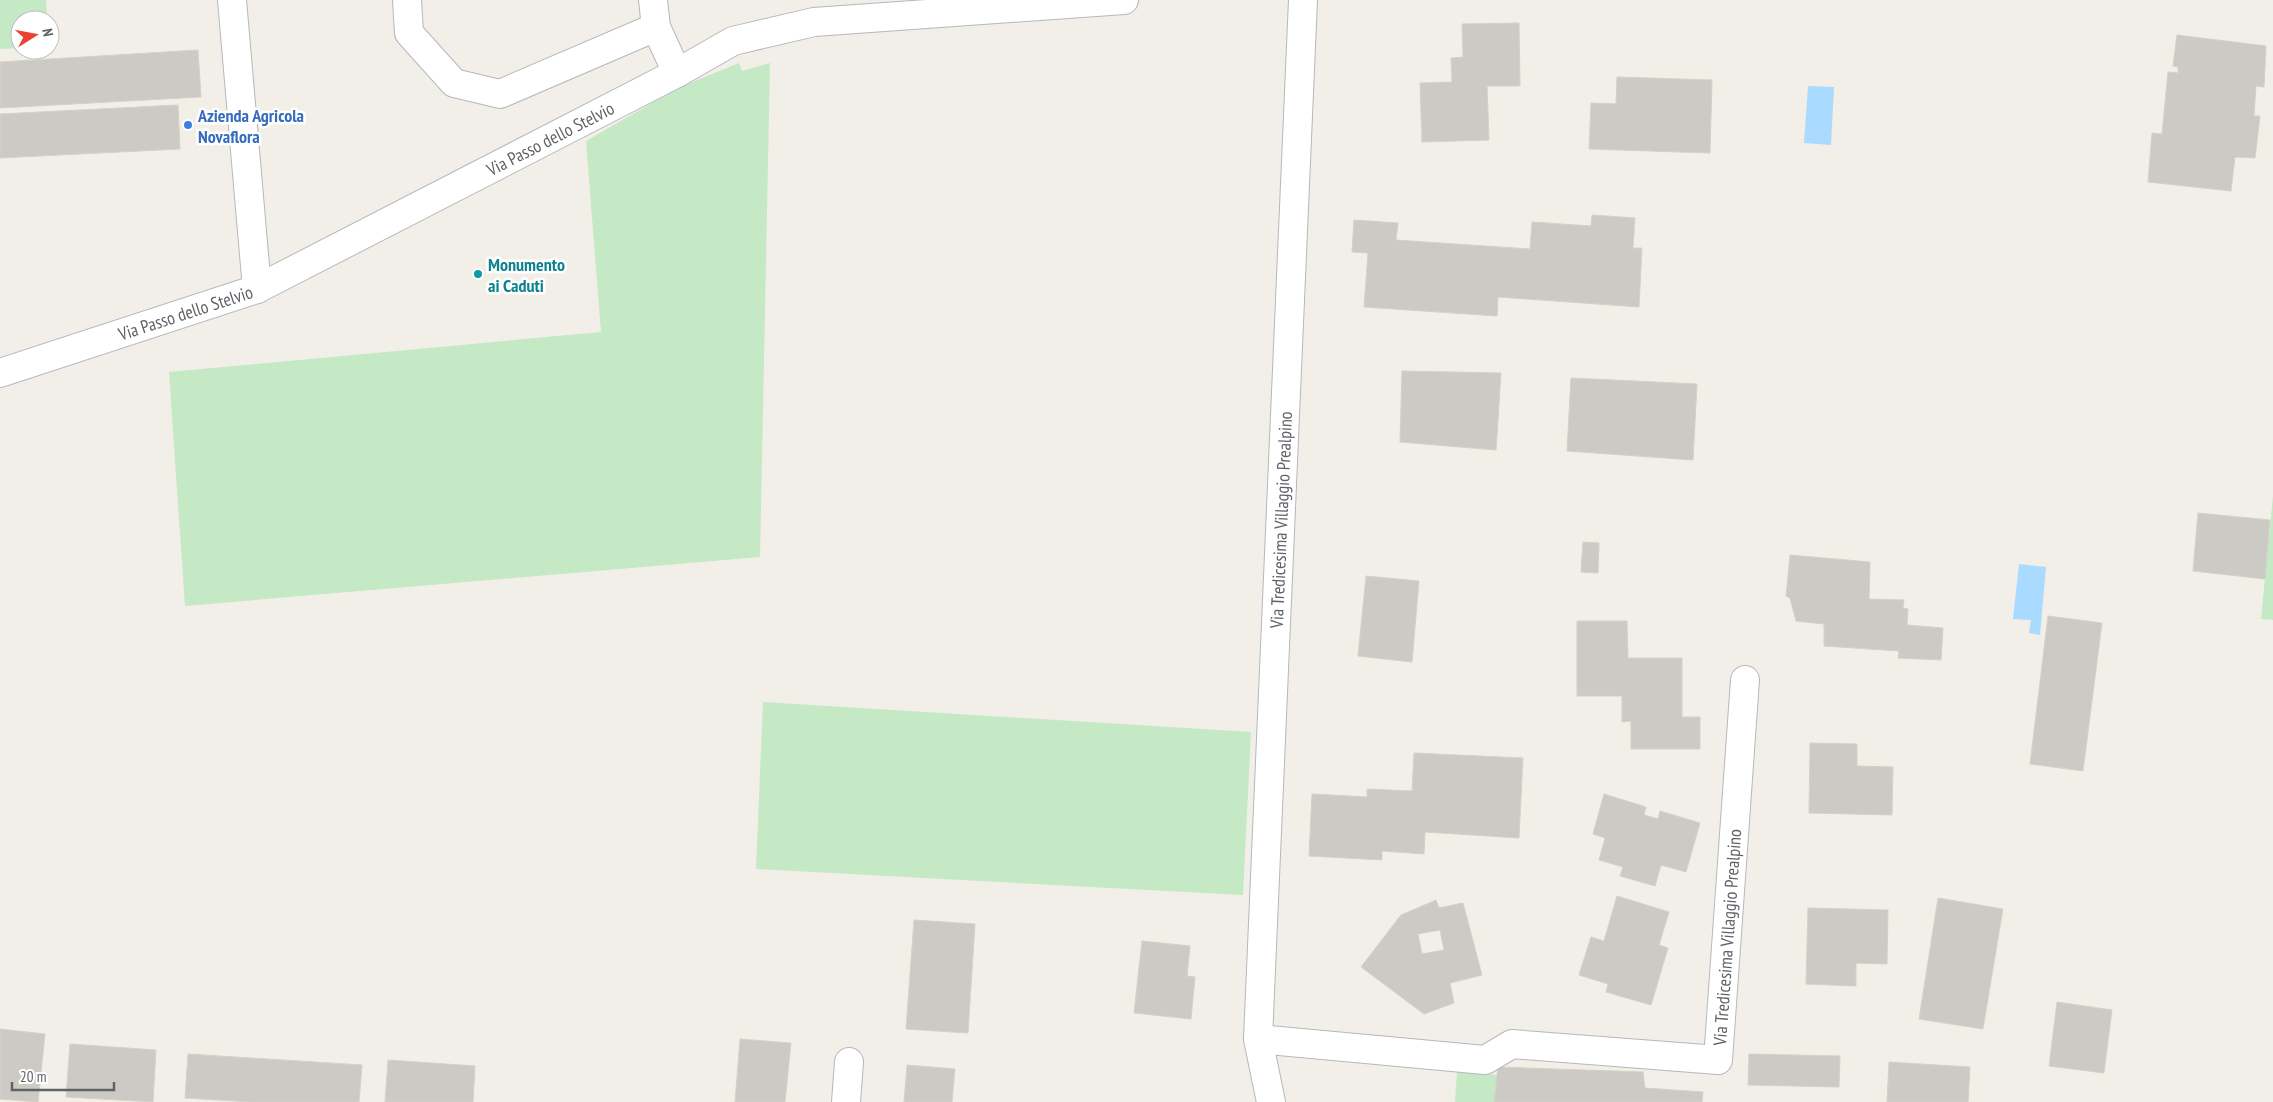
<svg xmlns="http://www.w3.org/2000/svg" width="2273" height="1102" viewBox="0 0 2273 1102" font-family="'PT Sans Narrow',sans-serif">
<rect width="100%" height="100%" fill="#f1efe8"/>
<g fill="#c5e8c5">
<polygon points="0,0 46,0 47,20 20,20 20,48 0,49"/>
<polygon points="739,63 742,71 770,63 760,557 185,606 169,372 601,332 586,141 680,87"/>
<polygon points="2273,496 2273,620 2261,619"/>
<polygon points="763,702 1251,732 1243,895 756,869"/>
<polygon points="1457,1071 1689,1094 1689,1102 1455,1102"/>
</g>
<g fill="#aadaff">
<polygon points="1808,86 1834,87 1831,145 1804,143"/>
<polygon points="2019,564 2046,567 2040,635 2029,633 2031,620 2013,619"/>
</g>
<g fill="#cccac5" stroke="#d6d1c6" fill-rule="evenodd">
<polygon points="1519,23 1520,86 1487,86 1489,140 1422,142 1420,83 1452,82 1451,58 1463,57 1462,24"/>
<polygon points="2177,35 2266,46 2264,87 2256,86 2254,116 2260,116 2255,158 2235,157 2231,191 2148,182 2152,133 2162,134 2168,72 2178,73 2178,67 2173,66"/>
<polygon points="198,50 201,97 0,108 0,62"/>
<polygon points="1617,77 1712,80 1710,153 1589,149 1591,103 1616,104"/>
<polygon points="178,105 180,149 0,158 0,114"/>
<polygon points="1592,215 1635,218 1633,248 1642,248 1639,307 1498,297 1497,316 1364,307 1368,253 1352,252 1354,220 1398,223 1396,240 1530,249 1532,222 1591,226"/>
<polygon points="1402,371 1501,373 1496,450 1400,442"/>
<polygon points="1571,378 1697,384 1693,460 1567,451"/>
<polygon points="2198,513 2270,520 2265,579 2193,571"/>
<polygon points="1583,542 1599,543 1598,573 1581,572"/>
<polygon points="1790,555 1870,562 1869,599 1904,600 1903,608 1908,609 1907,625 1943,628 1941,660 1898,658 1899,651 1824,646 1824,624 1796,621 1790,598 1786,596"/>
<polygon points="1366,576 1419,581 1412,662 1358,656"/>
<polygon points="2048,616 2102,623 2083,771 2030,764"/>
<polygon points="1577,621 1627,621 1628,658 1682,658 1682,717 1700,717 1700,749 1631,749 1631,721 1622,722 1622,696 1577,696"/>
<polygon points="1810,743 1857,744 1857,766 1893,767 1892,815 1809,813"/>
<polygon points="1414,753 1523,758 1519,838 1425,832 1424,854 1382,851 1382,860 1309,856 1312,794 1367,797 1367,789 1412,791"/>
<polygon points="1604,794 1646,807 1644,815 1658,819 1660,811 1700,823 1686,872 1661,865 1655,886 1620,876 1623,867 1599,860 1605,838 1593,834"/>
<polygon points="1617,896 1669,912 1659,945 1668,948 1651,1005 1606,992 1608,984 1579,975 1591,937 1604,941"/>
<polygon points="1938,898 2003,909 1983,1029 1919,1019"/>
<path d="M 1436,900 L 1439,908 L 1463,903 L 1482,975 L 1450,983 L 1454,1003 L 1424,1014 L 1361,967 L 1401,915 ZM 1440,930 L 1444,950 L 1422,954 L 1418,934 Z"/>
<polygon points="1808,908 1888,910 1887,964 1856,963 1856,986 1806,984"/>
<polygon points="914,920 975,924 968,1033 906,1029"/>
<polygon points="1142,941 1190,946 1187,976 1195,977 1191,1019 1134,1013"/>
<polygon points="2057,1002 2112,1010 2104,1073 2049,1066"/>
<polygon points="0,1029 45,1034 38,1102 0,1099"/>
<polygon points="740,1039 791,1043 785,1102 735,1102"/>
<polygon points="70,1044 156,1050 153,1102 66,1097"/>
<polygon points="188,1054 362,1065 359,1102 251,1102 185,1098"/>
<polygon points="1749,1054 1840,1056 1839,1087 1748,1085"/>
<polygon points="388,1060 475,1066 473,1102 385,1102"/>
<polygon points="1889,1062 1970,1067 1968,1102 1887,1102"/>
<polygon points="907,1065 955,1069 952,1102 904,1102"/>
<polygon points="1498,1067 1643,1072 1645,1088 1703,1092 1702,1102 1494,1102"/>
</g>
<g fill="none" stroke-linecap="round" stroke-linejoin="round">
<g stroke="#b5b8bc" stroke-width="30">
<g id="minor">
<polyline points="232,0 257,289"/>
<polyline points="407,0 409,33 454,83 500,94 656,27"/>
<polyline points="653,0 656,27 677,73"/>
<path id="s1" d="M 0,373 L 257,289 L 677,73 L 733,41 L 814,22 L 1124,0"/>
<path id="s2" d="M 1258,1039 L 1485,1060 L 1512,1044 L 1718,1060 L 1745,680"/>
<polyline points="846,1102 849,1062"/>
<path id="s3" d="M 1271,1102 L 1258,1039 L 1303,0"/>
</g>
</g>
<use href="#minor" stroke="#fff" stroke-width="28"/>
</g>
<circle fill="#3f7fe0" stroke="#fff" stroke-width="2" cx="188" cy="125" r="5"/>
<circle fill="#0f9aa8" stroke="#fff" stroke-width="2" cx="478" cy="274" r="5"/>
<g text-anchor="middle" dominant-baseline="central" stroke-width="5" stroke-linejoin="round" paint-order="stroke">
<g font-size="18" font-weight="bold" fill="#366cbe" stroke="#fff" text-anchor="start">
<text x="198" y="115">Azienda Agricola<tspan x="198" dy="21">Novaflora</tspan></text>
</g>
<g font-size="18" fill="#5f6368" stroke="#fff">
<text stroke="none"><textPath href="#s1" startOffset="600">Via Passo dello Stelvio</textPath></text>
<text stroke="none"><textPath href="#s1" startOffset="195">Via Passo dello Stelvio</textPath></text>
<text stroke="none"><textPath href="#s3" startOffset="584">Via Tredicesima Villaggio Prealpino</textPath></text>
<text stroke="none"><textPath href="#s2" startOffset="589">Via Tredicesima Villaggio Prealpino</textPath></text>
</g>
<g font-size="18" font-weight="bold" fill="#0d838f" stroke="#fff" text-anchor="start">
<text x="488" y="264">Monumento<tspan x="488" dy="21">ai Caduti</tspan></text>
</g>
</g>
<g transform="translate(35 35) rotate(79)"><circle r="24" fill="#ffffff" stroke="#bfc1c3"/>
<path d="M0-4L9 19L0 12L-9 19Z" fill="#ea4335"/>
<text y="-8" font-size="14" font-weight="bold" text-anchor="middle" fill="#5f6368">N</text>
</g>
<path d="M12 1082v8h102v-8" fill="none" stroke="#5f6368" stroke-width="2.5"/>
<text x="20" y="1082" font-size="15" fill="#5f6368" stroke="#ffffff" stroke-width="4" paint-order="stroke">20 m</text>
</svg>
